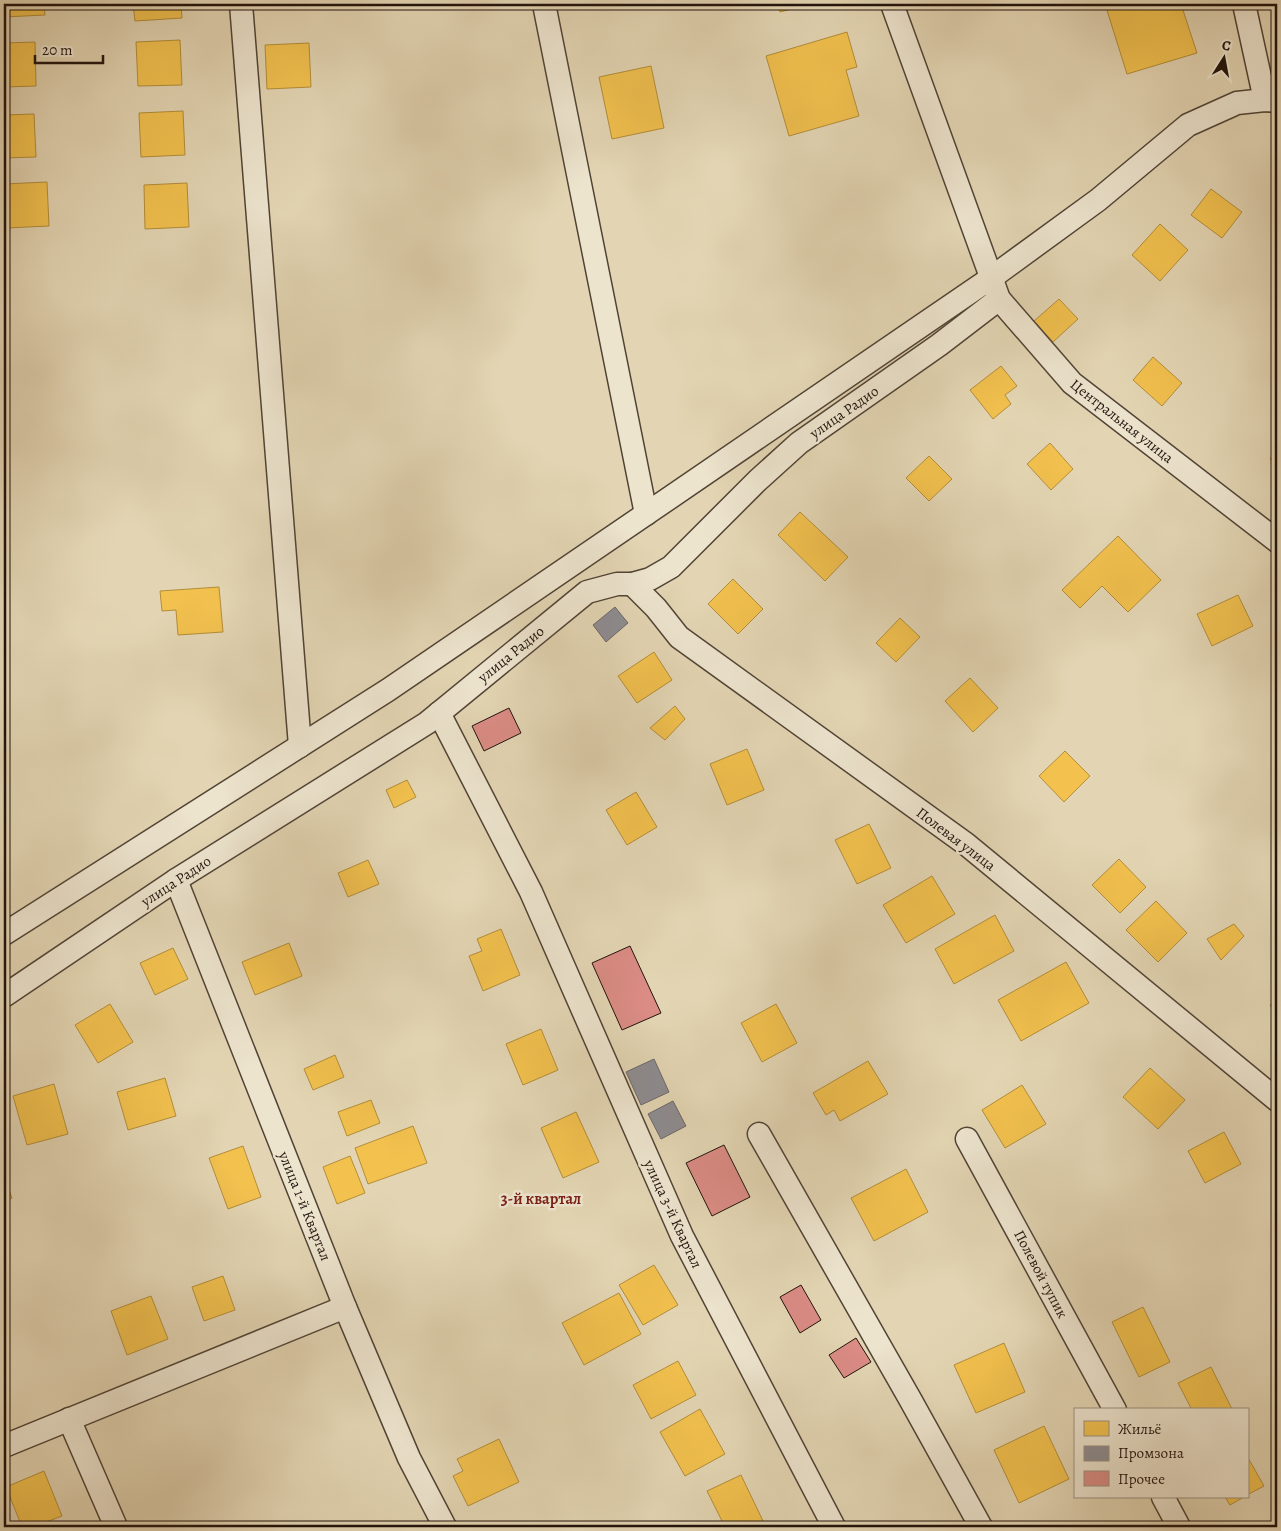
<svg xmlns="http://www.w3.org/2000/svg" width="1281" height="1531" viewBox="0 0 1281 1531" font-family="Alegreya,serif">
<rect width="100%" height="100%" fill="#e3d5b3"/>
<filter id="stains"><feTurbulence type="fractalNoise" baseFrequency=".004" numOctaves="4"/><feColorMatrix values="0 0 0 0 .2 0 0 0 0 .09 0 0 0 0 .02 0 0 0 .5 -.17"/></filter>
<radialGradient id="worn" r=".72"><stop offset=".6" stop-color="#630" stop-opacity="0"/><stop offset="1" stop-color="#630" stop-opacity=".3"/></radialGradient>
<g fill="#f2c14e" stroke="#b38d3a">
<polygon points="4,4 44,4 45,15 4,17"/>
<polygon points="133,4 181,4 182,18 135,21"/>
<polygon points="267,4 311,4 311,6 268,8"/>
<polygon points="778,4 812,4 780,12"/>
<polygon points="1105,4 1181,4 1197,53 1127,74"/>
<polygon points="847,32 857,67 846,70 859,116 789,136 766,56"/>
<polygon points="180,40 182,85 138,86 136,42"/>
<polygon points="35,42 36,86 4,87 4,43"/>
<polygon points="309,43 311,87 267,89 265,45"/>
<polygon points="651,66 664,128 612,139 599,77"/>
<polygon points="183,111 185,155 141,157 139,113"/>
<polygon points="34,114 36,157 4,158 4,115"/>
<polygon points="47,182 49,226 6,228 4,184"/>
<polygon points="187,183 189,227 145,229 144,185"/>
<polygon points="1211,189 1242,212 1222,238 1191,215"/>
<polygon points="1160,224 1188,250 1160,281 1132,255"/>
<polygon points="1059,299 1078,319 1053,342 1034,321"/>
<polygon points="1153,357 1182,383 1162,406 1133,380"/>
<polygon points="1001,366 1017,386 1005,395 1011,404 993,419 970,390"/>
<polygon points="1050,443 1073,469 1051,490 1027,464"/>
<polygon points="1277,451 1277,465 1270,459"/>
<polygon points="929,456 952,479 929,501 906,478"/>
<polygon points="800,512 848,557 825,581 778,535"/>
<polygon points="1118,536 1161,580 1128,612 1102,586 1080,608 1062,590"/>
<polygon points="733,579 763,609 738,634 708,604"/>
<polygon points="219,587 223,632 178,635 176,610 162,611 160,591"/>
<polygon points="1238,595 1253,626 1212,646 1197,614"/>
<polygon points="900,618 920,637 896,662 876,643"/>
<polygon points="654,652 672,680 637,703 618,676"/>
<polygon points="970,678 998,708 973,732 945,701"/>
<polygon points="675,706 685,719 665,740 650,728"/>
<polygon points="747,749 764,790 727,805 710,764"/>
<polygon points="1065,751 1090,776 1064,802 1039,776"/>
<polygon points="407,780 416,797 394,808 386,790"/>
<polygon points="636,792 657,827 627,845 606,810"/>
<polygon points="869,824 891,868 857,884 835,840"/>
<polygon points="1119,859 1146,887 1120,913 1092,885"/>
<polygon points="368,860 379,884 348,897 338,873"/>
<polygon points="932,876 955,914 906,943 883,905"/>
<polygon points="1156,901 1187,933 1158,962 1126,930"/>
<polygon points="995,915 1014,951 954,984 935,949"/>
<polygon points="1234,924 1244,936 1221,960 1207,939"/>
<polygon points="501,929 520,975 483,991 469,956 482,951 477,939"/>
<polygon points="289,943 302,976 255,995 242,962"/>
<polygon points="173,948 188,979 155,995 140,963"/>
<polygon points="1066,962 1089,1003 1021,1041 998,1000"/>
<polygon points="1277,999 1277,1015 1270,1005"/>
<polygon points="110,1004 133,1042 98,1063 75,1025"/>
<polygon points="776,1004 797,1043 762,1062 741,1023"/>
<polygon points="541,1029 558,1070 523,1085 506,1044"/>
<polygon points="335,1055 344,1077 313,1090 304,1069"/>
<polygon points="868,1061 888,1094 840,1121 834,1110 826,1115 813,1093"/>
<polygon points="1150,1068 1185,1100 1158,1129 1123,1097"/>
<polygon points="165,1078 176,1116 128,1130 117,1092"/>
<polygon points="54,1084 68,1134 27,1145 13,1096"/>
<polygon points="1022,1085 1046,1124 1005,1148 982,1110"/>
<polygon points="371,1100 380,1123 347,1136 338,1112"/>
<polygon points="576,1112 599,1162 563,1178 541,1128"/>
<polygon points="413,1126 427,1163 368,1184 355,1148"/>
<polygon points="1224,1132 1241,1164 1205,1183 1188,1151"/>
<polygon points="243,1146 261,1197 228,1209 209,1158"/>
<polygon points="350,1156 365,1193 337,1204 323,1167"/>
<polygon points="906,1169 928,1212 874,1241 851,1198"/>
<polygon points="4,1177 12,1198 4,1201"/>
<polygon points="654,1265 678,1305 643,1325 619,1285"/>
<polygon points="223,1276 235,1310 204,1321 192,1287"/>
<polygon points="619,1293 641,1334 584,1365 562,1323"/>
<polygon points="151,1296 168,1339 127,1355 111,1311"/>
<polygon points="1143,1307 1170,1362 1139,1377 1112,1322"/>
<polygon points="1004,1343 1025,1392 976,1413 954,1365"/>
<polygon points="678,1361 696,1395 651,1419 633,1385"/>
<polygon points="1211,1367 1232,1409 1230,1410 1192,1410 1178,1383"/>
<polygon points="700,1409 725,1454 685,1476 660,1432"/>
<polygon points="1044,1426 1069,1479 1019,1503 994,1450"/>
<polygon points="499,1439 519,1482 468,1506 453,1476 463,1471 457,1459"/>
<polygon points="1247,1456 1264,1486 1247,1495"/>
<polygon points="44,1471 62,1516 33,1527 22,1527 6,1487"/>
<polygon points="741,1475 763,1521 748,1527 725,1527 707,1491"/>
<polygon points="1225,1497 1244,1497 1230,1505"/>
</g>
<g fill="#8d8d92" stroke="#6c686a">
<polygon points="615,607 628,623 606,642 593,625"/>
<polygon points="654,1059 669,1092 641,1105 626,1072"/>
<polygon points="673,1101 686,1126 661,1139 648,1114"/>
</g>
<g fill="#db8c85" stroke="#20130c">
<polygon points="509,708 521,733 484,751 472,726"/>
<polygon points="630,946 661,1013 622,1030 592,963"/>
<polygon points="724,1145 750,1197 712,1216 686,1163"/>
<polygon points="801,1285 821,1320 800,1333 780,1297"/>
<polygon points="856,1338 871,1362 844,1378 829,1355"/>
</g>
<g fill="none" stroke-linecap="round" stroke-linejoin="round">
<g stroke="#514436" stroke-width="25">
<g id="minor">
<polyline points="241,4 300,746"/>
<polyline points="544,4 646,514"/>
<polyline points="892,4 999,299 1072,383 1277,541"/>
<polyline points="1244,4 1265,100"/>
<polyline points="632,584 656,608 679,637 966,844 1277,1100"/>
<polyline points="439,713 531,892 682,1236 834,1527"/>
<polyline points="176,880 345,1307 409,1458 445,1527"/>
<polyline points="4,934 388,690 646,514 991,278 1098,200 1188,125 1237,103 1265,100 1277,101"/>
<polyline points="4,996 176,880 427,723 587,592 617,584 632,584 650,579 671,567 757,481 799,443 939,345 999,299"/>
<polyline points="759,1134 910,1399 981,1527"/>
<polyline points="967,1139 1115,1410"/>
<polyline points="69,1419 116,1527"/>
<polyline points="4,1446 345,1307"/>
<polyline points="1163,1497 1179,1527"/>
</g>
</g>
<use href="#minor" stroke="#ede4ce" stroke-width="22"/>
</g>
<g text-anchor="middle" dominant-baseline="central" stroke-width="5" stroke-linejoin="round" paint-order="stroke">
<g font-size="15" fill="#20130c" stroke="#ede4ce">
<text transform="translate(844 412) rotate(-35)">улица Радио</text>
<text transform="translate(1122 421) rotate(38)">Центральная улица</text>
<text transform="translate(511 654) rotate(-39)">улица Радио</text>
<text transform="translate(956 839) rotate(37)">Полевая улица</text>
<text transform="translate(176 881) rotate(-33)">улица Радио</text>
<text transform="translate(305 1206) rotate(68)">улица 1-й Квартал</text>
<text transform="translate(673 1214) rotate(65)">улица 3-й Квартал</text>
<text transform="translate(1041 1274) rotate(62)">Полевой тупик</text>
</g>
<g font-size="16" font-weight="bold" fill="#7a1f14" stroke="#ede4ce">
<text x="541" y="1199">3-й квартал</text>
</g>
</g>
<rect width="1281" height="1531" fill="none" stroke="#e3d5b3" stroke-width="20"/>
<rect x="5" y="5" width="1271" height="1521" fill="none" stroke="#20130c" stroke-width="2.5"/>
<rect x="10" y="10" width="1261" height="1511" fill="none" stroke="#20130c"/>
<rect x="1074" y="1408" width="175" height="90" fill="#ede4ce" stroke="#9b9080"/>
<rect x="1084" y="1421" width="25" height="15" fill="#f2c14e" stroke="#9b9080"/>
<text x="1118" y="1434" font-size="15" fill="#20130c">Жильё</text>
<rect x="1084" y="1446" width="25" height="15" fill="#8d8d92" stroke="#9b9080"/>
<text x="1118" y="1458" font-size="15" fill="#20130c">Промзона</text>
<rect x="1084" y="1471" width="25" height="15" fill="#db8c85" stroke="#9b9080"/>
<text x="1118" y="1484" font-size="15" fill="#20130c">Прочее</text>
<g transform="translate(1224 58) rotate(11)" stroke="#ede4ce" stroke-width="4" paint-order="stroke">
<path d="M0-4L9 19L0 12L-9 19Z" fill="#20130c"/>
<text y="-8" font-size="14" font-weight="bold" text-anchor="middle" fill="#20130c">С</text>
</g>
<path d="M35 55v8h68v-8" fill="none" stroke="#20130c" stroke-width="2.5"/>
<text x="42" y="55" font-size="15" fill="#20130c" stroke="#ede4ce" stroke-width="4" paint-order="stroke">20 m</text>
<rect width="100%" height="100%" filter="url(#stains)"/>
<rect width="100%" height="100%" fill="url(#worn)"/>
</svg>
